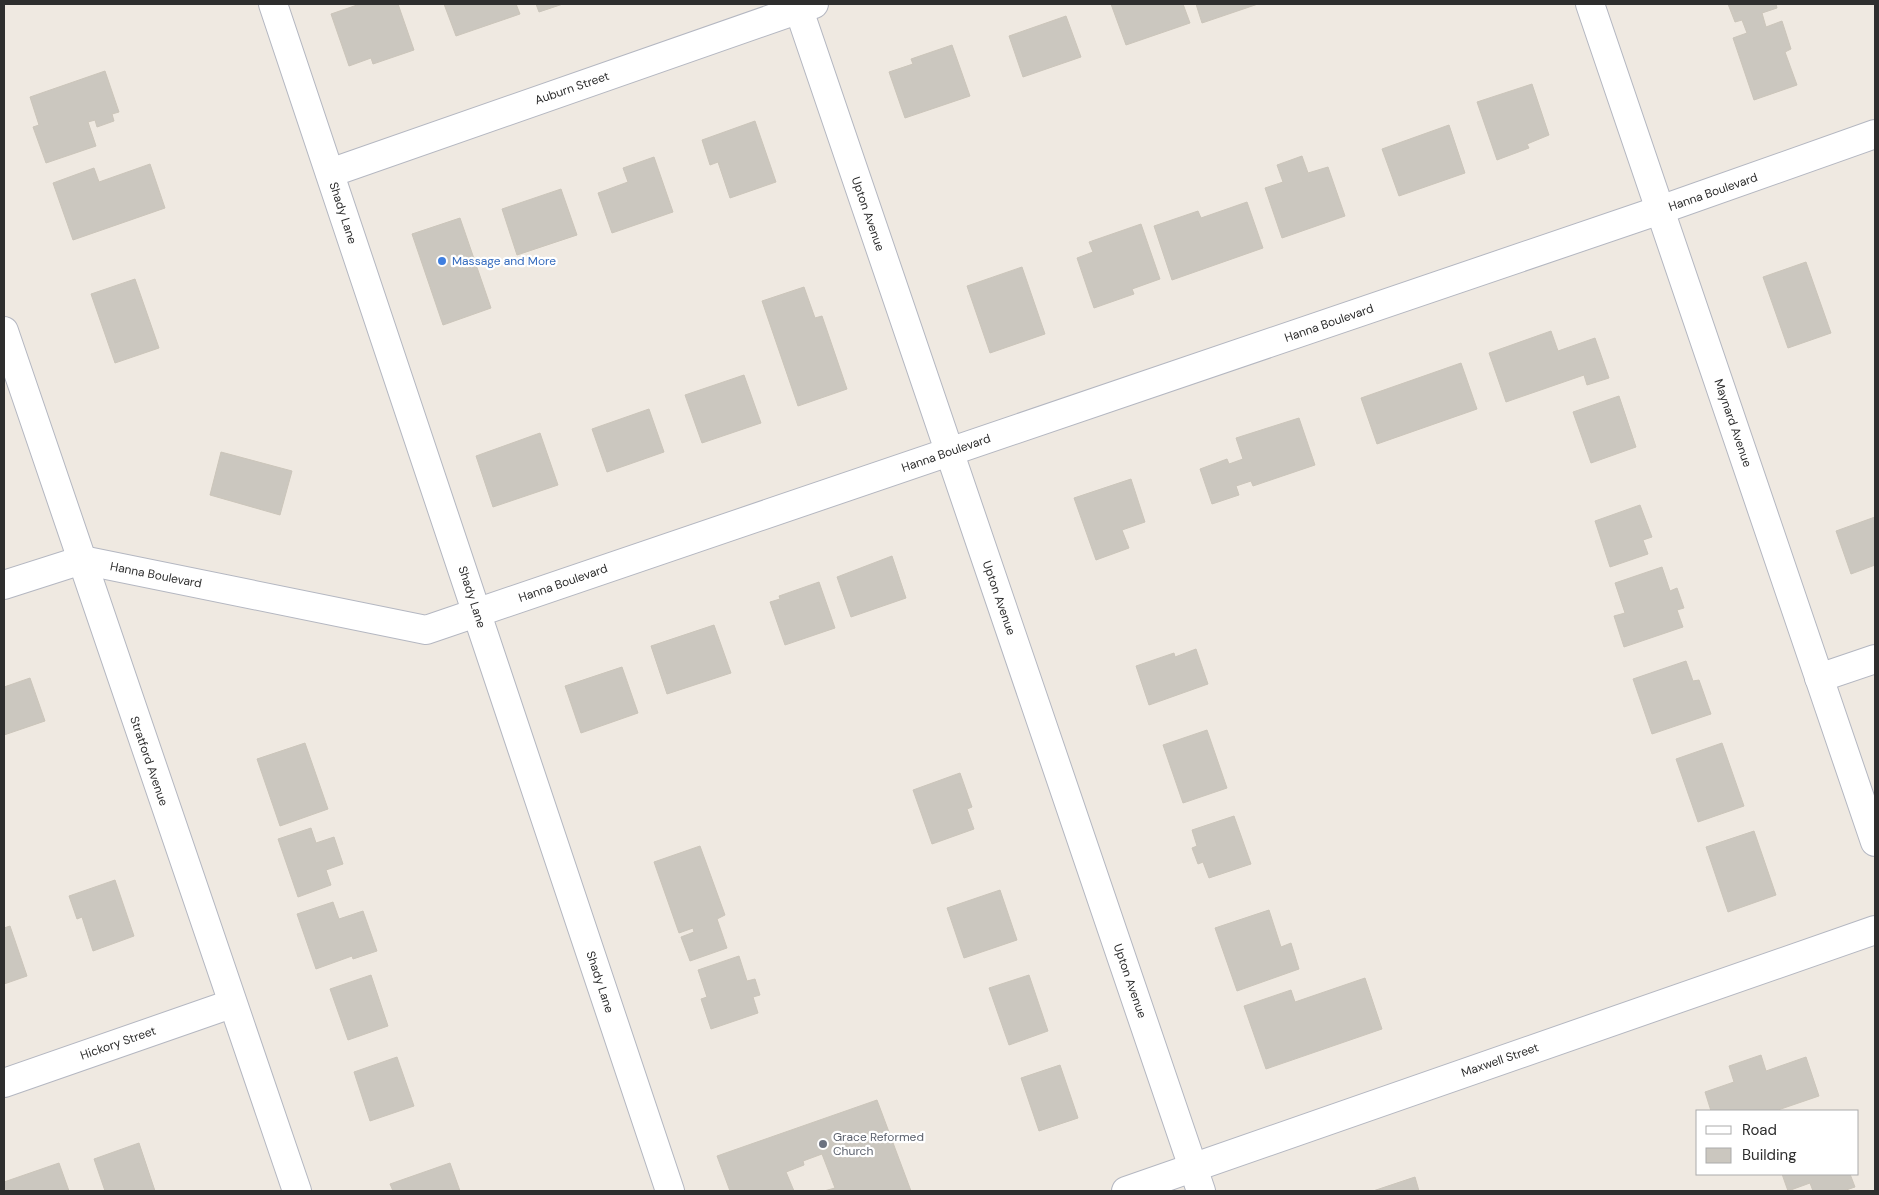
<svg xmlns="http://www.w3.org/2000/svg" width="1879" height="1195" viewBox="0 0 1879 1195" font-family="'DM Sans',sans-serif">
<rect width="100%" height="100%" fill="#efe9e1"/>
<g fill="#cbc7bf" stroke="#cbc5ba">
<polygon points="360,4 398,4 414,50 373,64 371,58 349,66 331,14"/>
<polygon points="444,4 516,4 520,14 456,36"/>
<polygon points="536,4 563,4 539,12"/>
<polygon points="1111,4 1183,4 1190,23 1126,45"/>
<polygon points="1196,4 1258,4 1202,23"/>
<polygon points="1728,4 1776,4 1777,8 1762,13 1766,27 1782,21 1791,49 1785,52 1797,85 1754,100 1733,38 1747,33 1742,20 1735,22"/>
<polygon points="1066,16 1081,57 1023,77 1009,36"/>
<polygon points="952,45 970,96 905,118 889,72 913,64 911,59"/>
<polygon points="105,71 119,112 112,114 114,121 97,127 95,120 88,122 96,146 46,163 33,127 39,125 30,97"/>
<polygon points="1532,84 1549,135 1527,144 1529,148 1497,160 1477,102"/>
<polygon points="755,121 776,182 730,198 718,162 710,165 702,140"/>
<polygon points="1449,125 1465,173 1399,196 1382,149"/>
<polygon points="1302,156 1308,173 1328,167 1345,216 1282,238 1265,188 1283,182 1277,165"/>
<polygon points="654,157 673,212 612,233 598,193 628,182 623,168"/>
<polygon points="150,164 165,208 73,240 53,183 94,168 99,182"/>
<polygon points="561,189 577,235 517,255 502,209"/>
<polygon points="1247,202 1263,248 1172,280 1154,226 1198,211 1201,218"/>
<polygon points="460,218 491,308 443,325 412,234"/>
<polygon points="1141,224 1160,279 1132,289 1134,294 1094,308 1077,258 1093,252 1089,242"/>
<polygon points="1806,262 1831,333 1788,348 1763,277"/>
<polygon points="1022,267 1045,334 990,353 967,286"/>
<polygon points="135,279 159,348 115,363 91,294"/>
<polygon points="804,287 815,318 822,316 847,389 798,406 762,301"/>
<polygon points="1551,331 1558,351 1595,338 1609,378 1587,385 1584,375 1506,402 1489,353"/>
<polygon points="1461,363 1477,409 1377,444 1361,398"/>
<polygon points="744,375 761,423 702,443 685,395"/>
<polygon points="1619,396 1636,447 1591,463 1573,412"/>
<polygon points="649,409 664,452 607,472 592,429"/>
<polygon points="1299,418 1315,465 1253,486 1251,481 1236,486 1239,495 1212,504 1200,469 1227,459 1229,464 1243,459 1236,438"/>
<polygon points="540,433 558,485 493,507 476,456"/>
<polygon points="221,452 292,471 280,515 210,495"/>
<polygon points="1131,479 1145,522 1122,530 1129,548 1096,560 1074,498"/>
<polygon points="1640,505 1652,537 1643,540 1648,554 1610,567 1595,521"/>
<polygon points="1875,517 1875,565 1851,574 1836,531"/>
<polygon points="892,556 906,598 851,617 837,577"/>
<polygon points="1662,567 1670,591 1677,588 1684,608 1677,610 1683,627 1624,647 1614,616 1625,613 1615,583"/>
<polygon points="819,582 835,628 785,645 770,602 780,599 779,596"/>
<polygon points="714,625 731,673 667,694 651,646"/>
<polygon points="1196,649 1208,684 1149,705 1136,666 1174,653 1175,657"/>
<polygon points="1686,661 1693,681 1699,680 1711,714 1652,734 1633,679"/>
<polygon points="622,667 638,713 581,733 565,686"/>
<polygon points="30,678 45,721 4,735 4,687"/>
<polygon points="1207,730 1227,788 1183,803 1163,745"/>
<polygon points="305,743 328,809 280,826 257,759"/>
<polygon points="1722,743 1744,806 1698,822 1676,759"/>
<polygon points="960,773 972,807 967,809 974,829 932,844 913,790"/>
<polygon points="1234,816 1251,864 1209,878 1203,862 1198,864 1192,848 1197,846 1192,830"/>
<polygon points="311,828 316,843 334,837 343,864 326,870 331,885 298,897 278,839"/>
<polygon points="1754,831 1776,895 1728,912 1706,847"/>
<polygon points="700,846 725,915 717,919 727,948 690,961 681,937 694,932 693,928 679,933 654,862"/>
<polygon points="115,880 134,936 93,951 82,917 77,919 69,896"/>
<polygon points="1000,890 1017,940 964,958 947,908"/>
<polygon points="333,902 339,919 363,911 377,951 353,959 352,956 316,969 297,914"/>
<polygon points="1269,910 1281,947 1291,943 1299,969 1237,991 1215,928"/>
<polygon points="10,926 27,976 4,984 4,928"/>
<polygon points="739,956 747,981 755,979 760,995 753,997 758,1013 711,1029 701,999 707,997 698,970"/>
<polygon points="371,975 388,1026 348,1040 330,989"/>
<polygon points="1029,975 1048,1031 1009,1045 989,988"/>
<polygon points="1365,978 1382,1029 1266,1069 1244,1006 1291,990 1295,1002"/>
<polygon points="1761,1055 1766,1071 1806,1057 1819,1096 1775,1111 1711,1111 1705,1092 1734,1082 1729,1066"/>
<polygon points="397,1057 414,1106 370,1121 354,1072"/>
<polygon points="1060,1065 1078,1118 1039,1131 1021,1078"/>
<polygon points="877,1100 911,1191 824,1191 835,1188 822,1154 803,1161 804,1165 786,1172 794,1191 730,1191 717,1156"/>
<polygon points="139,1143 155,1191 105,1191 94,1159"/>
<polygon points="59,1163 69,1191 4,1191 4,1182"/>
<polygon points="450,1163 460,1191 393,1191 390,1184"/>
<polygon points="1782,1174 1850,1174 1855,1187 1843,1191 1813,1191 1810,1183 1788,1191"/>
<polygon points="1415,1177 1419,1191 1373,1191"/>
</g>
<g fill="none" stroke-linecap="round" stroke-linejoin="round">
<g stroke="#b4b7c1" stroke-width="30">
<g id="street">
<polyline points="273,4 670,1191"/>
<polyline points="797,4 1201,1191"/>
<polyline points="1590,4 1875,842"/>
<polyline points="330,173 814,4"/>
<polyline points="4,331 297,1191"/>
<polyline points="1819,678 1875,659"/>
<polyline points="4,1083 231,1004"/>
<polyline points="1126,1191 1875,930"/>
</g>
</g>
<g stroke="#b4b7c1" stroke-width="30">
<polyline id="secondary" points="4,585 82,560 426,630 1660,210 1875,134"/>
</g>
<use href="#street" stroke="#fff" stroke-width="28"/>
<use href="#secondary" stroke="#fff" stroke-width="28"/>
</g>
<circle fill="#3f7fe0" stroke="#fff" stroke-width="2" cx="442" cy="261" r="5"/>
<circle fill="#6b7280" stroke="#fff" stroke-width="2" cx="823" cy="1144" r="5"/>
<g text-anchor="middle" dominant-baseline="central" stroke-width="4.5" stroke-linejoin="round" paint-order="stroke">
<g font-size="12" fill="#2e2e2e" stroke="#fff">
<text transform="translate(572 88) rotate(-19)">Auburn Street</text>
<text transform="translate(1713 192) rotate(-19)">Hanna Boulevard</text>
<text transform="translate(343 213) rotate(72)">Shady Lane</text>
<text transform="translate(868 214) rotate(71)">Upton Avenue</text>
<text transform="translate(1329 323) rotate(-19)">Hanna Boulevard</text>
<text transform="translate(1733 423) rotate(71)">Maynard Avenue</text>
<text transform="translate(946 453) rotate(-19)">Hanna Boulevard</text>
<text transform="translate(156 575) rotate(11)">Hanna Boulevard</text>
<text transform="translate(563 583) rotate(-19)">Hanna Boulevard</text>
<text transform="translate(472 597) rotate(72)">Shady Lane</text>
<text transform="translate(999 598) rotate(71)">Upton Avenue</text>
<text transform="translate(149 761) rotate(71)">Stratford Avenue</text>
<text transform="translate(1130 981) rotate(71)">Upton Avenue</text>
<text transform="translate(600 982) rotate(72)">Shady Lane</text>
<text transform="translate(118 1043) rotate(-19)">Hickory Street</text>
<text transform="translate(1500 1060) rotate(-19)">Maxwell Street</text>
</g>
<g font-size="12" fill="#366cbe" stroke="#fff" text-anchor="start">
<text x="452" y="261">Massage and More</text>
</g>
<g font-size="12" fill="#5b616d" stroke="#fff" text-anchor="start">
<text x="833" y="1137">Grace Reformed<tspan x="833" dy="14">Church</tspan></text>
</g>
</g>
<rect width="1879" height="1195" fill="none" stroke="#2e2e2e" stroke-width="10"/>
<rect x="1696" y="1110" width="162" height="65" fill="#ffffff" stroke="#ababab"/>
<rect x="1706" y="1126" width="25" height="8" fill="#ffffff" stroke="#ababab"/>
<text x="1742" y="1135" font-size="15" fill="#2e2e2e">Road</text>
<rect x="1706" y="1148" width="25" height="15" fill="#cbc7bf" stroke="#ababab"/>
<text x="1742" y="1160" font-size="15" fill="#2e2e2e">Building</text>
</svg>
